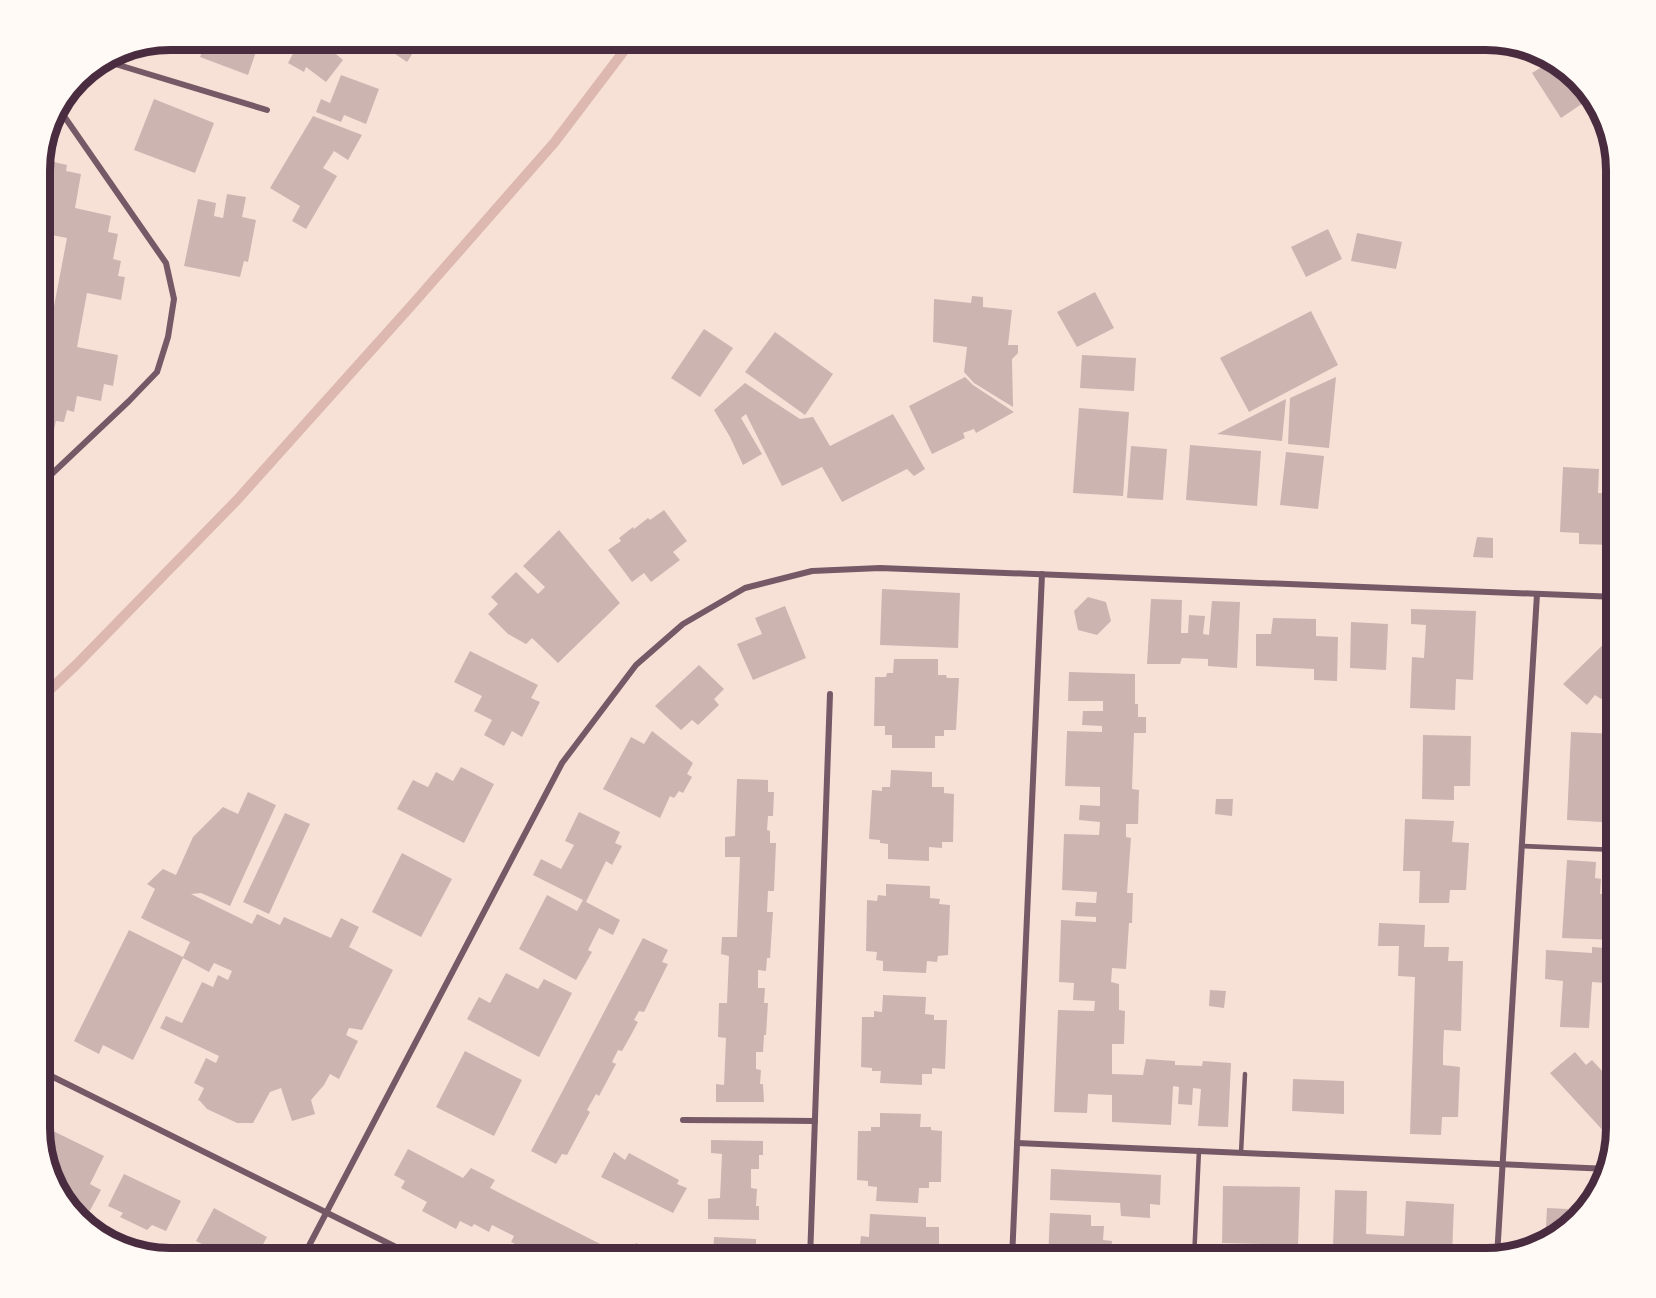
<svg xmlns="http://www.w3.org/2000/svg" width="1656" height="1298" viewBox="0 0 1656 1298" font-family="Georgia,serif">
<rect width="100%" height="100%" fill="#f7e1d7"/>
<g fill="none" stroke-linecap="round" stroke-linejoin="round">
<polyline stroke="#dcb8b0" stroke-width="10" points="39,700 77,664 237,500 411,306 554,143 633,39"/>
</g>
<g fill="#ccb4b1">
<polygon points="217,39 239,39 258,46 248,75 200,57 206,42 215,46"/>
<polygon points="301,39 304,41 305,39 318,39 343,60 326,82 306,67 304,72 288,63"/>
<polygon points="339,39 356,39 347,47"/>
<polygon points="377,39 422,39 407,62 376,41"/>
<polygon points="1553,60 1572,71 1592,97 1561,118 1532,73"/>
<polygon points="341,75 379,89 366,124 344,115 341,122 316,112 321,99 330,103"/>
<polygon points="154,99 214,123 195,173 134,150"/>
<polygon points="313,116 362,135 348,160 334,151 323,168 337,176 306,229 292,221 300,206 270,188"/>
<polygon points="54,162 67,165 66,171 81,174 75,208 111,216 108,232 118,234 113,259 121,261 118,276 125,277 121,300 87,293 77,347 118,355 113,386 104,384 101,401 77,396 74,412 67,410 64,422 56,421 52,437 39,434 39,385 67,238 41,233"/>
<polygon points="227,194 246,197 242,217 256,220 248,262 244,261 240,277 184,266 198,199 216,203 214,216 223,218"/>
<polygon points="1328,229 1342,259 1306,277 1291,247"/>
<polygon points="1357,233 1402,242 1396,269 1351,261"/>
<polygon points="1095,292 1114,328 1077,347 1057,312"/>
<polygon points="972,296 983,297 983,307 1012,310 1008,345 1018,345 1018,353 1012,359 1013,407 974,383 964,372 967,347 933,342 934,299 971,303"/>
<polygon points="1311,311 1338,365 1249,412 1220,358"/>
<polygon points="704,329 733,348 700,397 671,378"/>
<polygon points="775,332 833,374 805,415 745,372"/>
<polygon points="1082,355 1136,358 1134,391 1080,388"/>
<polygon points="965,377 973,385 1014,412 976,433 974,429 963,433 965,438 932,454 909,406"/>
<polygon points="1336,377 1329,448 1288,444 1290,398"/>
<polygon points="745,383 800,419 813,417 830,446 893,414 925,469 914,476 907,469 842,502 822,467 782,486 746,414 741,418 762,454 743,465 730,437 714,410"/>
<polygon points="1286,399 1282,441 1217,434"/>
<polygon points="1079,408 1129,412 1123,496 1073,493"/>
<polygon points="1190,445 1261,451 1257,506 1186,500"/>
<polygon points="1131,446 1167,449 1163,500 1127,498"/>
<polygon points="1286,452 1324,456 1318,509 1280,505"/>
<polygon points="1563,467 1599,469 1598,493 1616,494 1617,533 1614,533 1614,545 1579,544 1579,533 1560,532"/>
<polygon points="664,510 687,541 673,552 680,560 651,582 644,573 632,582 608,550 621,541 619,538 633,527 634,529 648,518 650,520"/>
<polygon points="559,530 620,603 558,663 532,638 526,644 508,634 488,614 498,604 491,597 516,572 538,594 545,587 523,566"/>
<polygon points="1477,537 1493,538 1493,558 1473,557"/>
<polygon points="882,589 960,593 958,648 880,645"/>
<polygon points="1088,597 1106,602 1111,621 1097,635 1078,630 1074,611"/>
<polygon points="1151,599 1182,600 1181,633 1188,633 1189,615 1205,616 1203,634 1209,635 1212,601 1240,602 1237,668 1208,666 1208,659 1182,658 1180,664 1147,664"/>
<polygon points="785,606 806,658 753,680 737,644 762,634 755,618"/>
<polygon points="1411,609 1476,611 1473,680 1456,679 1455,710 1410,708 1412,657 1424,658 1426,625 1411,624"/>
<polygon points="1273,618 1316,619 1316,636 1338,637 1337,681 1314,680 1314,669 1256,666 1256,634 1271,634"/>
<polygon points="1351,622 1388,624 1386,670 1350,668"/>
<polygon points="1617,631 1617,692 1612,688 1601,699 1595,695 1587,705 1563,684"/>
<polygon points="470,651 538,685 531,698 540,702 522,737 512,731 504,746 484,735 492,720 474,711 482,696 454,682"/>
<polygon points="894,659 938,659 938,675 946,675 947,678 959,678 956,730 944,730 944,736 935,736 935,748 892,748 892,735 885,735 885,726 874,726 875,677 886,677 887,673 893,673"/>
<polygon points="699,665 724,689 714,699 719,705 698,725 692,720 681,730 655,706"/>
<polygon points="1069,672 1135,674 1135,704 1138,704 1138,717 1146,717 1146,733 1134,733 1132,789 1139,790 1138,824 1126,824 1126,837 1131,838 1127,893 1133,893 1132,923 1129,923 1126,969 1112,968 1111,982 1119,984 1119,1010 1125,1011 1124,1044 1112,1044 1112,1074 1143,1075 1146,1059 1175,1061 1175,1065 1202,1066 1203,1061 1231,1063 1228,1127 1198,1126 1201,1089 1193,1088 1192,1105 1178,1104 1179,1087 1173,1086 1171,1125 1112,1122 1112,1095 1088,1094 1087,1113 1054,1112 1058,1010 1094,1011 1095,1001 1073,1000 1074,983 1059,982 1061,920 1096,922 1096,917 1075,916 1076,902 1096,903 1097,892 1062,890 1064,834 1099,835 1100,822 1079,820 1080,805 1100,806 1100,787 1065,786 1067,731 1102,732 1102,726 1082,725 1083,711 1103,711 1103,701 1068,701"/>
<polygon points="652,731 693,763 687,774 692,777 683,793 679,791 674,798 670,796 660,818 603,789 631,737 644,744"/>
<polygon points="1571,732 1617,734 1617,807 1603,806 1602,822 1567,820"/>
<polygon points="1423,735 1471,736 1470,786 1454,786 1454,800 1422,799"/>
<polygon points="461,767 494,784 464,843 397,809 413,780 428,787 436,772 453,781"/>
<polygon points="891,770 932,772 932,787 944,787 944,793 954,794 953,842 942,842 942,848 929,847 929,861 888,859 888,844 880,843 880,840 869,839 872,790 882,791 882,787 890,787"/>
<polygon points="737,779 768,780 768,792 774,792 773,816 768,816 767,830 770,831 770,843 776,843 774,891 768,891 767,912 773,912 770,958 767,958 766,971 758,970 758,988 765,988 764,1003 768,1003 766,1035 764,1035 763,1052 756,1052 756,1069 761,1070 760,1084 763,1084 764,1102 716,1102 716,1084 724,1085 726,1038 718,1037 719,1003 727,1003 729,956 721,954 722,937 737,937 740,857 725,857 725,837 735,836"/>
<polygon points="248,792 276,805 230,906 201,893 191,894 252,924 257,914 280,925 284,917 331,938 341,918 359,927 349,947 393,970 362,1030 349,1028 346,1035 358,1041 339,1079 330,1074 324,1085 311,1100 315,1114 292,1121 281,1088 270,1092 253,1123 237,1123 207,1109 200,1101 198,1100 204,1088 194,1083 206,1058 216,1063 219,1056 160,1028 166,1016 182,1023 202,982 213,987 218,975 228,980 232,971 214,963 209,972 183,958 133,1060 103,1045 99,1054 74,1041 129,930 183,957 190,942 141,918 155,889 147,884 163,869 176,875 193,837 223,807 238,814"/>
<polygon points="1216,799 1233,799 1232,816 1215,814"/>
<polygon points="579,812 620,832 615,843 622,846 612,865 606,861 586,902 620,920 613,935 599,928 588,950 592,952 576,980 519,949 547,895 577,911 583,900 533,875 541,859 561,869 574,845 565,841"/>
<polygon points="285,813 310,824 269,914 243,902"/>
<polygon points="1405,819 1454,821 1452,842 1469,843 1466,890 1450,890 1449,903 1419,903 1420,871 1403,871"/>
<polygon points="402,853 452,879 421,937 372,912"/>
<polygon points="1567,860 1596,862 1595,878 1601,879 1600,894 1617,895 1617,940 1562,938"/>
<polygon points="886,884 930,886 930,898 940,899 939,904 950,905 948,955 938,956 937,962 927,961 926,973 883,971 883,961 876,960 877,952 866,951 867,900 877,901 878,895 886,896"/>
<polygon points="1379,923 1425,925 1424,947 1449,947 1448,961 1463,961 1461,1031 1444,1030 1443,1052 1443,1065 1460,1067 1458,1117 1442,1117 1441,1135 1410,1134 1415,977 1398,976 1399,946 1378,946"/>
<polygon points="643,938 668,950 662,962 668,964 644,1012 639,1011 634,1020 638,1022 631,1035 622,1051 618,1050 612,1062 616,1064 599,1096 596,1094 587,1110 590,1112 567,1155 562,1154 556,1164 531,1151"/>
<polygon points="1592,947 1617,949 1617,984 1592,982 1589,1028 1560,1027 1563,981 1545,979 1546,950 1592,953"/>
<polygon points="506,973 538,989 544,979 572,993 539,1057 467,1019 479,997 490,1003"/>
<polygon points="1210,990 1226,991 1224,1008 1209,1006"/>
<polygon points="883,995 926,997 925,1014 934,1015 934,1020 947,1020 945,1069 932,1068 932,1074 922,1074 922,1085 880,1083 881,1071 872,1071 872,1068 861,1067 862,1017 874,1017 874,1011 882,1012"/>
<polygon points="465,1051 522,1080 494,1136 436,1107"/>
<polygon points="1575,1052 1586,1065 1592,1060 1602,1071 1617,1057 1617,1128 1608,1136 1550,1073"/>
<polygon points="1293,1079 1344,1081 1344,1114 1292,1111"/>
<polygon points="880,1113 921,1114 920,1127 931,1127 931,1130 942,1131 941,1182 929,1182 929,1188 919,1188 918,1203 876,1201 877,1187 868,1186 868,1181 857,1180 858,1131 871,1131 871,1127 880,1127"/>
<polygon points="39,1124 104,1156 90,1184 101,1190 87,1216 68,1206 53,1187 58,1177 49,1173 39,1137"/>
<polygon points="711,1140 763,1141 763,1155 759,1155 759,1169 751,1169 751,1188 757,1189 756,1206 759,1206 759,1220 708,1219 708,1199 720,1198 722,1154 711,1153"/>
<polygon points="408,1149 463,1178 471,1168 495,1180 490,1188 626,1257 636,1243 653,1251 657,1244 674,1251 692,1254 691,1259 546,1259 511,1242 514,1236 492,1225 489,1232 474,1224 472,1227 460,1221 456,1229 422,1211 427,1202 401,1188 405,1181 394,1175"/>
<polygon points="614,1152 625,1160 629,1153 679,1180 677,1184 687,1188 673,1213 601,1177"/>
<polygon points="1051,1169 1161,1175 1160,1205 1150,1204 1150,1218 1121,1216 1120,1203 1050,1200"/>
<polygon points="124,1174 181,1201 166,1231 152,1225 147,1230 120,1217 123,1213 108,1206"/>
<polygon points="1223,1186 1300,1187 1298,1245 1222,1243"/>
<polygon points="1335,1190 1367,1191 1366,1234 1404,1236 1406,1201 1454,1204 1452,1255 1438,1254 1438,1259 1366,1259 1367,1247 1333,1247"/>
<polygon points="214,1208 267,1237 255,1259 221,1259 208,1252 210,1248 196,1241"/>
<polygon points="1547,1208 1568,1209 1568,1220 1577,1220 1545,1245"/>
<polygon points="1050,1213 1091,1215 1091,1226 1104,1226 1103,1240 1112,1241 1111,1250 1115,1251 1114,1259 1048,1259"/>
<polygon points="870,1214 926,1217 926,1227 939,1227 939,1259 868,1259 869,1255 859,1254 861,1236 869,1237"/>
<polygon points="714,1237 756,1239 756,1259 713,1259"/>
</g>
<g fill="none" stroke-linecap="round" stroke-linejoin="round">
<g stroke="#755966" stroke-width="4.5">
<polyline points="1521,846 1617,850"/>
<polyline points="1241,1153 1245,1074"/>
<polyline points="1194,1259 1199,1150"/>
</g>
<g stroke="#755966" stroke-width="6">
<polyline points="102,60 267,110"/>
<polyline points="39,486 129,401 157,372 168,337 174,299 166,263 57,106"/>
<polyline points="39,1070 420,1259"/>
<polyline points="683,1120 815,1121"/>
<polyline points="1017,1143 1609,1169"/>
<polyline points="1497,1257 1537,594"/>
<polyline points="302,1259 562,763 636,665 683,624 745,588 812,571 880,568 1617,597"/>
<polyline points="810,1259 830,694"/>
<polyline points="1012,1259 1042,574"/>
</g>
</g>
<path d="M0 0H1656V1298H0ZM170 50H1486A120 120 0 0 1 1606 170V1128A120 120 0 0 1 1486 1248H170A120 120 0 0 1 50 1128V170A120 120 0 0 1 170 50Z" fill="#fffaf5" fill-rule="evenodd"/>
<path fill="none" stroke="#4a2c40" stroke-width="8" d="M170 50H1486A120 120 0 0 1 1606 170V1128A120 120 0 0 1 1486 1248H170A120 120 0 0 1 50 1128V170A120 120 0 0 1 170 50Z"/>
</svg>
